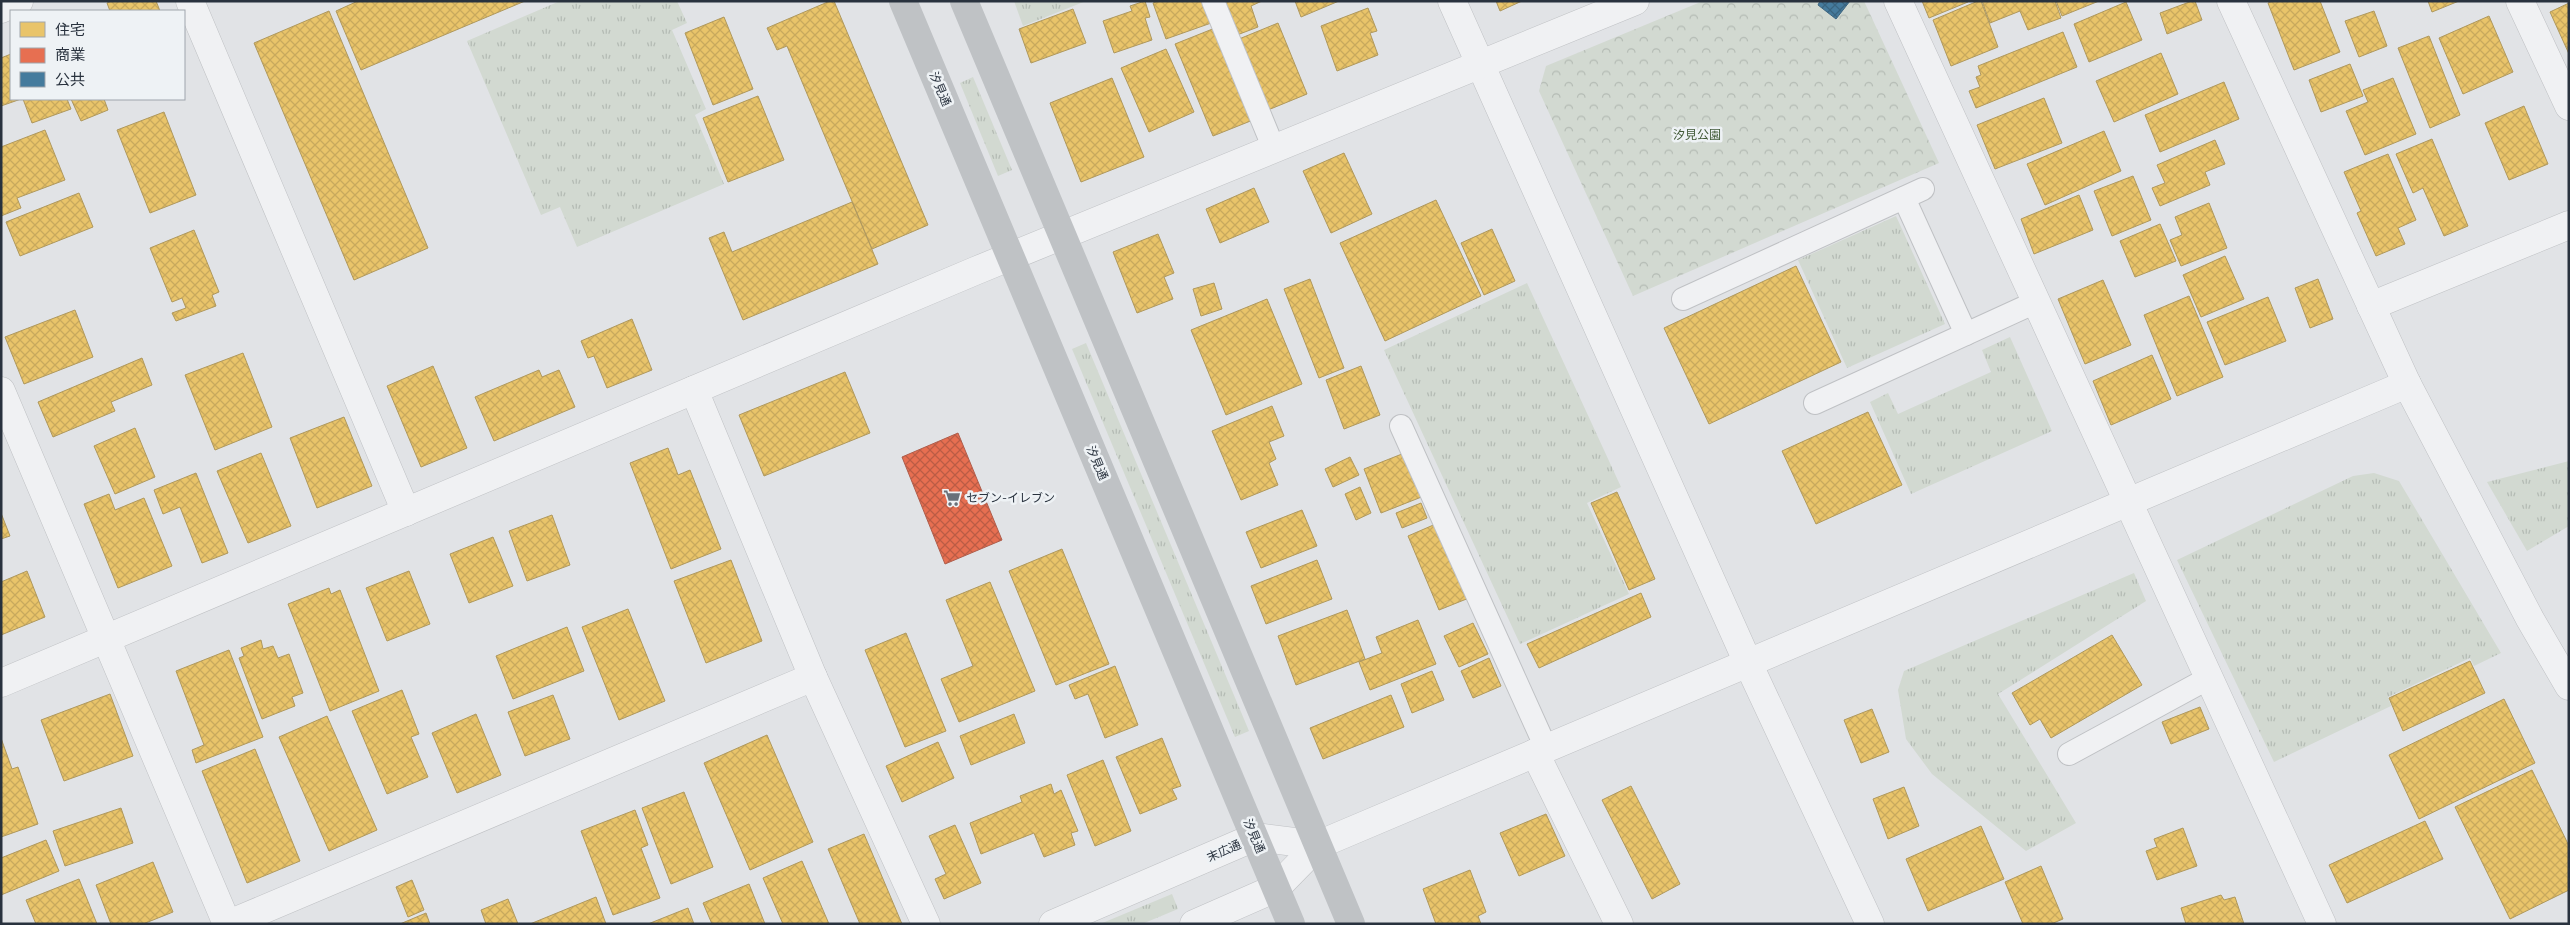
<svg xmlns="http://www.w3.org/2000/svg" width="2570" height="925" viewBox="0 0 2570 925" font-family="'Nunito Sans','Noto Sans JP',sans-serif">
<defs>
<pattern id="grass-tufts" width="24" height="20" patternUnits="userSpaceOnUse" patternTransform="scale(1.25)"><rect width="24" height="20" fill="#d2d9d1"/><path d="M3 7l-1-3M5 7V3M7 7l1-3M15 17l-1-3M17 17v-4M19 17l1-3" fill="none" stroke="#b4bbb4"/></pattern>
<pattern id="forest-crowns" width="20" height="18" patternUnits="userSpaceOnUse" patternTransform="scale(1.25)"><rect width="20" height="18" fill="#d2d9d1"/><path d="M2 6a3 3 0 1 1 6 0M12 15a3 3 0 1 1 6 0" fill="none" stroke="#b4bbb4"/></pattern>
<pattern id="homes-cross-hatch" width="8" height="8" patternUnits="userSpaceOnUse" patternTransform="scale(1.25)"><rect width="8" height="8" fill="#e9c46a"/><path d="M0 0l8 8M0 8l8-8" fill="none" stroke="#c8a95d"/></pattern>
<pattern id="shops-cross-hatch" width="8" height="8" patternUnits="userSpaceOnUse" patternTransform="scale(1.25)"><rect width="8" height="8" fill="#e76f51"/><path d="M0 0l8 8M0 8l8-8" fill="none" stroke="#bb5c45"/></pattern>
<pattern id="public-cross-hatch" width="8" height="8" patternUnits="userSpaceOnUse" patternTransform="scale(1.25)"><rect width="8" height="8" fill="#457b9d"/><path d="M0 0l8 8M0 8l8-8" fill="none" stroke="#3a6581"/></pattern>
</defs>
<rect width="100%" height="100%" fill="#e1e3e6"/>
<g fill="url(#grass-tufts)">
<polygon points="560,1 677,1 687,23 672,30 706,109 695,115 724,184 577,247 560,207 541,215 467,41"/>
<polygon points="1014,1 1086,1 1023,26"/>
<polygon points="973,77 1012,170 998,176 960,83"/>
<polygon points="1896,216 1945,324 1847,368 1798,260"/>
<polygon points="1527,283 1621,487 1587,503 1629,594 1520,644 1384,350"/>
<polygon points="2010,337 2052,431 1911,494 1870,402 1888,393 1898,414 1991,372 1982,350"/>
<polygon points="1086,343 1249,731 1235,737 1072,349"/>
<polygon points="2569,461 2569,526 2527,551 2487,482"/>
<polygon points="2374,473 2399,481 2501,653 2474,666 2470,658 2388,697 2391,706 2274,762 2177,560 2353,476"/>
<polygon points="2134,573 2146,601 1998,694 2076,823 2026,851 1932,774 1906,739 1898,690 1904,671"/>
<polygon points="1172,894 1178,909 1142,924 1100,924"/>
</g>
<polygon fill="url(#forest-crowns)" points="1703,1 1864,1 1939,163 1633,296 1539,91 1546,66"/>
<g fill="url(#homes-cross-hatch)" stroke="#af985d">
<polygon points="112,1 156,1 160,11 110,11 107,3"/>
<polygon points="358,1 525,1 361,70 336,11"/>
<polygon points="830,1 834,1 928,225 872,249 787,46 777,50 767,28"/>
<polygon points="1145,1 1150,17 1145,18 1152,40 1114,53 1103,21 1132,11 1130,6"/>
<polygon points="1159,1 1207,1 1214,22 1166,39 1153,3"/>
<polygon points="1225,1 1262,1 1251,6 1258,27 1237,35"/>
<polygon points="1295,1 1339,1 1301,17"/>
<polygon points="1496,1 1522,1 1500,11"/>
<polygon points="1922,1 1967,1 1968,2 1929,18"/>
<polygon points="1978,1 1981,1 1998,47 1951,66 1933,20"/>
<polygon points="1982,1 2055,1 2061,18 2028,30 2020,11 1990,23"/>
<polygon points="2056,1 2099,1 2062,16"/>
<polygon points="2192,1 2195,1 2202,20 2167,34 2160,13"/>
<polygon points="2273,1 2320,1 2340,52 2294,70 2268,3"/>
<polygon points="2428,1 2459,1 2432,12"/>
<polygon points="2126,2 2142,40 2089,62 2074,24"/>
<polygon points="2569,3 2569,54 2550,12"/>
<polygon points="1368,8 1377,31 1370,33 1378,55 1337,71 1321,26"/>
<polygon points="1073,9 1086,43 1031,63 1019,29"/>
<polygon points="329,11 428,248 354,280 254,43"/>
<polygon points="2374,11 2387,46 2359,57 2345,21"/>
<polygon points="2489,16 2513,72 2463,94 2439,38"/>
<polygon points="724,17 753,89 713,105 685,33"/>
<polygon points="1278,23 1307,94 1268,110 1239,39"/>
<polygon points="1215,28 1253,120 1213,136 1175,44"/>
<polygon points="2063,32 2077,67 1976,108 1969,91 1980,87 1976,77 1981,75 1978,66"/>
<polygon points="2429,36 2460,115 2430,128 2398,48"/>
<polygon points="1166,49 1194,112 1149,132 1121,68"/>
<polygon points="2161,53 2178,94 2114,122 2096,81"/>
<polygon points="11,54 11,99 21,99 1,106 1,58"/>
<polygon points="2350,64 2363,96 2321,112 2309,80"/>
<polygon points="1112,78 1144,157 1081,182 1050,103"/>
<polygon points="2393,78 2416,134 2365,155 2346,111 2368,102 2363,90"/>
<polygon points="2224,82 2239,119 2160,152 2145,115"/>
<polygon points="758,96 784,160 728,182 703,118"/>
<polygon points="2044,98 2062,143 1995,169 1977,125"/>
<polygon points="23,99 67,99 71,109 32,123"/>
<polygon points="71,99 104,99 108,110 81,121"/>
<polygon points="2524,106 2548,164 2509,180 2485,123"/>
<polygon points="164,112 196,195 150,213 117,130"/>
<polygon points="45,130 65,180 17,198 21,208 1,216 1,147"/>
<polygon points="2104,131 2121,171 2045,205 2027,164"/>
<polygon points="2432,139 2468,226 2444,236 2423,188 2413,193 2396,154"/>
<polygon points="2215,140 2225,164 2205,172 2210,185 2160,206 2152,188 2165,183 2157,165"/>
<polygon points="1344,153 1372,214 1331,233 1303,171"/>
<polygon points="2388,154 2416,220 2398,228 2405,244 2376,256 2357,213 2361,211 2344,172"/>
<polygon points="2133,176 2151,220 2112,236 2094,191"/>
<polygon points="1254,188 1269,222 1220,243 1206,209"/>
<polygon points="79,193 93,227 20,256 6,222"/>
<polygon points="2079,195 2093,230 2034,254 2021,219"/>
<polygon points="1436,200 1481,296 1385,341 1340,243"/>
<polygon points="852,202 878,264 743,320 709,238 724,232 732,252"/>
<polygon points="2209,203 2227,248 2181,266 2170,240 2182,235 2175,217"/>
<polygon points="2160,224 2176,261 2135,277 2120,241"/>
<polygon points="1492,229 1515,281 1484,295 1461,243"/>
<polygon points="194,230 219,292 212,295 216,306 176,321 172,313 186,308 182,298 172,302 150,248"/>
<polygon points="1158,234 1174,273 1164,277 1173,299 1137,313 1113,252"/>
<polygon points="2225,256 2244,299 2201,317 2183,275"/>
<polygon points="1796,266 1841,362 1709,424 1664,328"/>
<polygon points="1310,279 1344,368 1319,378 1284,289"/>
<polygon points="2318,279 2333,319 2310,328 2295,288"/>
<polygon points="2103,280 2131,345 2085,364 2058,299"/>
<polygon points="1214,283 1222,309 1201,316 1193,289"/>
<polygon points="2189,296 2223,377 2177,396 2144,315"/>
<polygon points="2268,297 2286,341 2225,365 2207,322"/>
<polygon points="1267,299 1302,384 1226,415 1191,330"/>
<polygon points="75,310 93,357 24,384 5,337"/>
<polygon points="632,319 652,370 607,388 594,356 588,358 581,341"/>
<polygon points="243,353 272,427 215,450 185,375"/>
<polygon points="2152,355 2171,399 2111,425 2093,381"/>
<polygon points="142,358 152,385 111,402 115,411 53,437 38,402"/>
<polygon points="433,366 467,448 421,467 387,386"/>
<polygon points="1361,366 1380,415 1344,429 1326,380"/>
<polygon points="539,370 542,377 559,370 575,407 494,441 475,397"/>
<polygon points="845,372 870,433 764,476 739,415"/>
<polygon points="1272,406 1284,436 1269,442 1276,459 1269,463 1278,485 1241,500 1212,431"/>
<polygon points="1868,412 1902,485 1816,524 1782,451"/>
<polygon points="344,417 372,486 317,508 290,438"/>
<polygon points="135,428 155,477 115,494 94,446"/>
<polygon points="668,448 678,475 690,470 721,549 671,569 630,463"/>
<polygon points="1407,452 1424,496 1381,513 1364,469"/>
<polygon points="261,453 291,526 248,543 217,471"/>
<polygon points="1350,457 1359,475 1333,487 1325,469"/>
<polygon points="196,473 228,553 202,563 180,507 163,514 154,490"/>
<polygon points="1360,487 1371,513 1356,520 1345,494"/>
<polygon points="1617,492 1655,579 1629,590 1591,503"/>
<polygon points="109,494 115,510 144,498 172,566 118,588 84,504"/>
<polygon points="1421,503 1427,518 1402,528 1396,513"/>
<polygon points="1302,510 1317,546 1261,568 1246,532"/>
<polygon points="1,513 10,536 1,539"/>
<polygon points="552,515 570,565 527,581 509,531"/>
<polygon points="1438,523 1469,598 1439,610 1408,536"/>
<polygon points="493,537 513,586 469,603 450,554"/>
<polygon points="1062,549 1109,664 1056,685 1009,571"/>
<polygon points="731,560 762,641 706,663 674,581"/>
<polygon points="1317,560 1332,599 1266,624 1251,586"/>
<polygon points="27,571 45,617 1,635 1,582"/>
<polygon points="409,571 430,624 387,641 366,588"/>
<polygon points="990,582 1035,691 959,722 941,679 973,666 946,600"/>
<polygon points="329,588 331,594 340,590 379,691 330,711 288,604"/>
<polygon points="1641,593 1651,617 1539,668 1527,644"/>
<polygon points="628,609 665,701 619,720 582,627"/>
<polygon points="1347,610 1365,659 1296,685 1278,636"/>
<polygon points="1418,620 1436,664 1370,690 1359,662 1382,653 1376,637"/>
<polygon points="1473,623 1488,654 1459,667 1444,636"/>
<polygon points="567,627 584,671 513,699 496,656"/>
<polygon points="906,633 946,731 905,747 865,650"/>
<polygon points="2112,635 2142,685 2051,738 2040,719 2030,725 2012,693"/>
<polygon points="261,640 263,649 273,646 278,658 289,654 303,693 292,697 295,706 262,719 239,658 244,656 241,648"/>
<polygon points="229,650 263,737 196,763 192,750 204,745 176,671"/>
<polygon points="1489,658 1501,686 1473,698 1461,671"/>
<polygon points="2470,661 2485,693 2403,731 2389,698"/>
<polygon points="1115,666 1138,725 1105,738 1088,694 1075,699 1069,685"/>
<polygon points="1432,671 1444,700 1412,713 1401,684"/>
<polygon points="402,690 419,734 411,737 428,777 387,794 352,711"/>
<polygon points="110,694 133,756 64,781 41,720"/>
<polygon points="553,695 570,739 525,756 508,712"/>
<polygon points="1391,695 1404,727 1323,759 1310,728"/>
<polygon points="2504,699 2535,763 2419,819 2389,755"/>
<polygon points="2200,707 2209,729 2171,744 2162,722"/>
<polygon points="1872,709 1889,752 1861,763 1844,720"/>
<polygon points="476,714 501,775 457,793 432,733"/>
<polygon points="1014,714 1025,743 971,765 960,736"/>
<polygon points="327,716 377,830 329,851 279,737"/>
<polygon points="767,735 813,842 750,870 704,763"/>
<polygon points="1,738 12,769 18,767 38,824 1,837"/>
<polygon points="1162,738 1181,786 1172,789 1177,799 1140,814 1116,757"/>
<polygon points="938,742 954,778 902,802 886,766"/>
<polygon points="255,749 300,861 247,883 202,771"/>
<polygon points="1103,760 1131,831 1095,846 1067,775"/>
<polygon points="2532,770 2569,846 2569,890 2510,919 2455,807"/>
<polygon points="1051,784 1054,794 1061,790 1078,831 1071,833 1075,845 1044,857 1034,833 981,854 970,823 1022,802 1020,796"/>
<polygon points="1631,786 1680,884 1652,899 1602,800"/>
<polygon points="1904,787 1919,826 1888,839 1873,799"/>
<polygon points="684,792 713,867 671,884 642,808"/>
<polygon points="121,808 133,843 65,866 53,831"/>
<polygon points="635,810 648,845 641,848 660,898 613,915 581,831"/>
<polygon points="1546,814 1565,856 1519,876 1500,833"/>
<polygon points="2425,821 2443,859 2347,903 2329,865"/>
<polygon points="955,825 981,883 944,899 935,879 946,874 929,836"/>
<polygon points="1981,826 2004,879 1928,911 1906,859"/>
<polygon points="2183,828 2197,866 2157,880 2146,851 2157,847 2154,839"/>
<polygon points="864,834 902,924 860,924 828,849"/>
<polygon points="46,840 59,871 1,895 1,858"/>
<polygon points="802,861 829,924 783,924 763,878"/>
<polygon points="153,862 173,912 143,924 111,924 96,885"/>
<polygon points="2041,866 2063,919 2051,924 2023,924 2005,882"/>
<polygon points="1470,870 1486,912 1478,916 1481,924 1436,924 1423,889"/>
<polygon points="79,879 97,924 36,924 26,900"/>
<polygon points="412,880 424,910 408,917 396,887"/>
<polygon points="749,884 765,924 712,924 703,903"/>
<polygon points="2221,895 2224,900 2235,897 2244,924 2186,924 2181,908"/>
<polygon points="596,897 606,924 530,924"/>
<polygon points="508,899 518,924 486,924 481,910"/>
<polygon points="688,908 694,924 648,924"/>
<polygon points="426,913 430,924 400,924"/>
</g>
<polygon fill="url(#shops-cross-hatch)" stroke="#ae5d4b" points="958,433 1002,540 945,564 902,457"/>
<polygon fill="url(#public-cross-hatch)" stroke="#3d6580" points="1820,1 1850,1 1836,19 1818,5"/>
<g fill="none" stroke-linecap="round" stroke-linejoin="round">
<g stroke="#bfc1c4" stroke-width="24">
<g id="lane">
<polyline points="1213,1 1274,149"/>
<polyline points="1904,198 1966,334"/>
<polyline points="1683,299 1923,189"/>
<polyline points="1815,403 2036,302"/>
<polyline points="1401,426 1546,748"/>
<polyline points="2069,754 2209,678"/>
</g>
</g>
<g stroke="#bfc1c4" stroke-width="29">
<g id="street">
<polyline points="190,1 406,512"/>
<polyline points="1452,1 1748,663 1870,924"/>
<polyline points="1898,1 2322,924"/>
<polyline points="2231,1 2407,384 2530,619 2569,686"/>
<polyline points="2520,1 2569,106"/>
<polyline points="1,9 19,1"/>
<polyline points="2371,306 2569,225"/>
<polyline points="694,390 813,677 926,924"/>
<polyline points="1,391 227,924"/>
<polyline points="1,683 975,271 1635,1"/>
<polyline points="1535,753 1619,924"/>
<polyline points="229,924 813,677"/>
<polyline points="1053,924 1255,837 1318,845"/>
<polyline points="1194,924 1276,888 1318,845 2407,384"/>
</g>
</g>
<use href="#lane" stroke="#f0f1f3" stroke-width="22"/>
<use href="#street" stroke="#f0f1f3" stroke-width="28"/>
<g stroke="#bfc2c5" stroke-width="28">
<polyline points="903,1 1291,924"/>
<polyline points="964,1 1351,924"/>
</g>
</g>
<defs>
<g id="supermarket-bare" transform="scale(1.35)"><path d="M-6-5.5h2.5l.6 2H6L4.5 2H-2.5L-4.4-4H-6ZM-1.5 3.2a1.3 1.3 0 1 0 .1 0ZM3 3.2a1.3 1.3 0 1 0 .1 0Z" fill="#697079" stroke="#eef2f5" stroke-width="2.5" paint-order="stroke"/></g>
</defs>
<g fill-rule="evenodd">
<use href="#supermarket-bare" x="952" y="498"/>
</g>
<g text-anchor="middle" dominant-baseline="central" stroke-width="5" stroke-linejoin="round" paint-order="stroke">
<g font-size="12" fill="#29323e" stroke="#eef2f5">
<text transform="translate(940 89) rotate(67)">汐見通</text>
<text transform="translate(1097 463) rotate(67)">汐見通</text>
<text transform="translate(1254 836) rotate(67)">汐見通</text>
<text transform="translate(1224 851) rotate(-24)">末広通</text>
</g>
<g font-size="12" fill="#405936" stroke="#eef2f5">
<text x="1697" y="135">汐見公園</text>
</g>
<g font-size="12" fill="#29323e" stroke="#eef2f5" text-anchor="start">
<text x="966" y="498">セブン-イレブン</text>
</g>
</g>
<rect width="2570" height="925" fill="none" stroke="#29323e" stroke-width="5"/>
<rect x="10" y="10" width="175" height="90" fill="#eef2f5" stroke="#9fa5ac"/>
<rect x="20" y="22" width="25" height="15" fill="#e9c46a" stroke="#9fa5ac"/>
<text x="55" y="35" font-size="15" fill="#29323e">住宅</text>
<rect x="20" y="48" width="25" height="15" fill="#e76f51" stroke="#9fa5ac"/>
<text x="55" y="60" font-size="15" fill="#29323e">商業</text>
<rect x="20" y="72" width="25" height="15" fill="#457b9d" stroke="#9fa5ac"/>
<text x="55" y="85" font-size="15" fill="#29323e">公共</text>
</svg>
